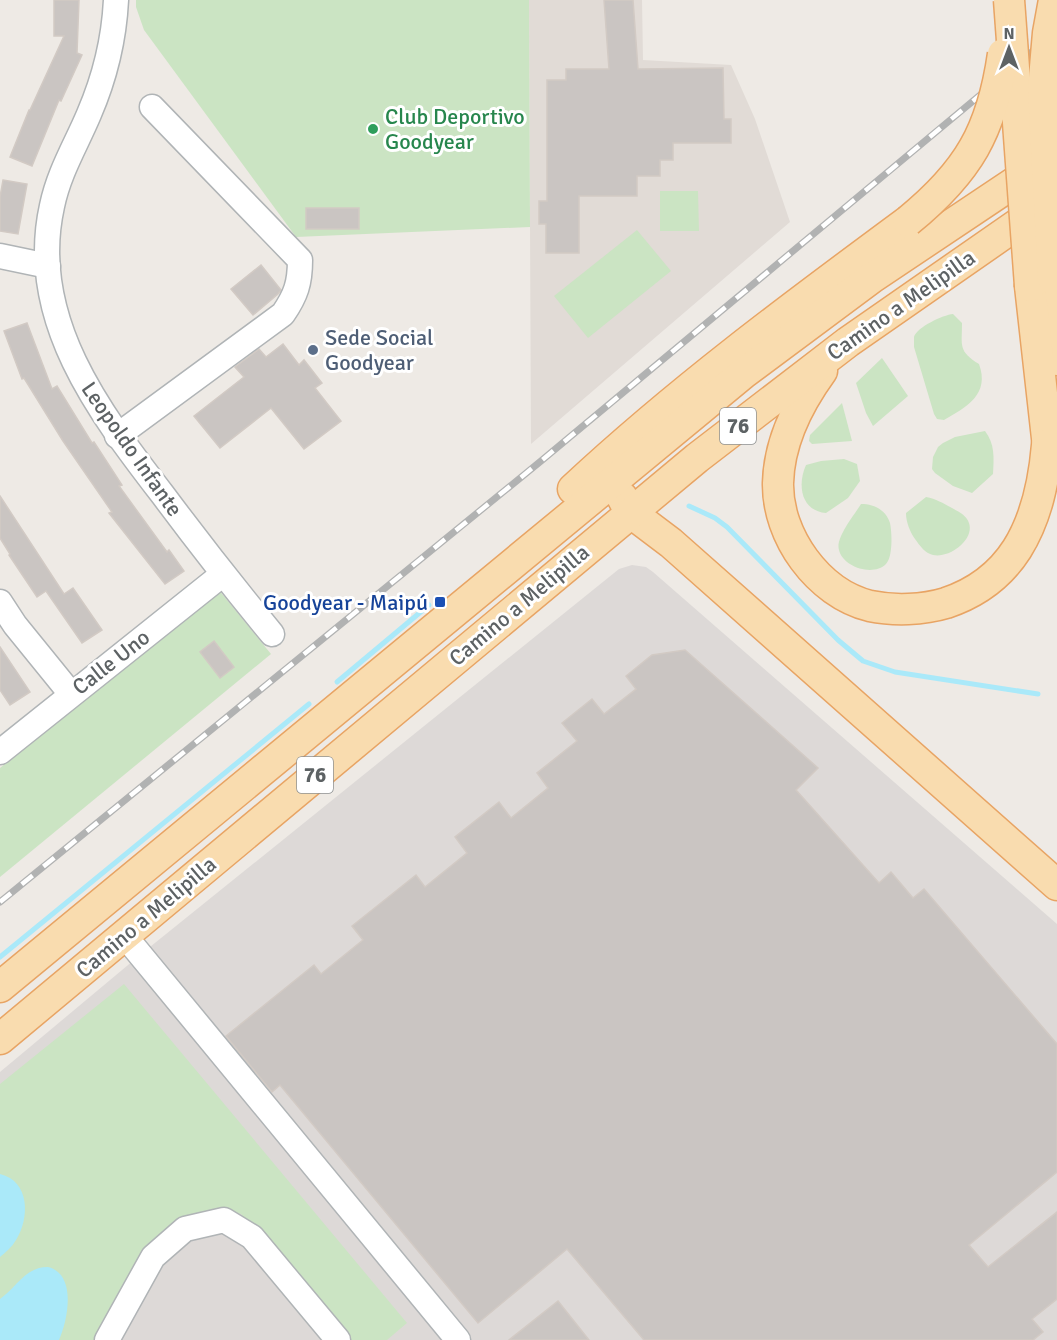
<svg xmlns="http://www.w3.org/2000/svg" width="1057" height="1340" viewBox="0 0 1057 1340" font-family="Signika,sans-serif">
<rect width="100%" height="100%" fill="#eeeae5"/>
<polygon fill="#ddd9d7" points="632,565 646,567 653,572 1057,924 1057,1340 0,1340 0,1072 140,955 619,569"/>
<polygon fill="#e1dbd6" points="529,0 642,0 643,60 731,65 755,119 790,222 531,444"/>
<g fill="#cbe4c3">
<polygon points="136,0 529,0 530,227 296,237 144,30 136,7"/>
<polygon points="660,191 698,191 699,231 660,231"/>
<polygon points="637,230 671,271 588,338 554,296"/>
<path d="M 953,314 L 962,323 C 962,346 958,351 979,364 C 990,394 967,407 944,420 L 937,419 L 934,414 L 914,347 C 914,346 914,338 914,337 C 917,327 943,315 953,314 Z"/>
<polygon points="882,358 908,396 873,426 866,413 856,383"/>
<polygon points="842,403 852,441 812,444 809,441 810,435"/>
<path d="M 985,431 C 995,444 994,458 993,474 L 972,493 L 953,486 L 935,473 L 932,469 L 933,457 L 938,447 L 943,443 L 955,437 Z"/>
<path d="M 844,459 L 857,464 L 860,481 L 848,498 L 826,513 C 801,511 797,485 806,465 L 821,461 Z"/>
<path d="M 926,497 C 936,499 943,503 952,508 C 957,511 963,513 967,519 C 979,537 950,559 933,555 C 925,553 920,546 915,539 C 910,532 906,522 906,513 Z"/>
<path d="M 861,504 C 874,504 886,510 890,523 C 892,532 893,557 886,564 C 873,577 843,567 839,550 C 835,538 855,514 861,504 Z"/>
<polygon points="218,589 271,654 0,877 0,768"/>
<polygon points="124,984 407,1323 387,1340 348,1340 241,1214 212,1209 183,1223 96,1340 0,1340 0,1084"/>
</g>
<g fill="#aae9f9">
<path d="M 0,1174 C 30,1181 30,1218 16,1240 C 12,1247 6,1252 0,1257 Z"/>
<path d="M 48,1267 C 77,1274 68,1320 59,1340 L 0,1340 L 0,1299 C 17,1287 25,1267 48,1267 Z"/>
</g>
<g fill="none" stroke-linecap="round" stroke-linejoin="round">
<g stroke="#aae9f9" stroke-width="5">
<polyline points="689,506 715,518 727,527 838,640 863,661 895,672 1038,694"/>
<polyline points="337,682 429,605"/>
<polyline points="0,957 309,704"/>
</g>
</g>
<g fill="#cac5c2" stroke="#d2cac4" stroke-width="1.5">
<polygon points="54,0 79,0 77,53 82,55 61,101 59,100 32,166 10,157 29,110 30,110 64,36 54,36"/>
<polygon points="604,0 633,0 638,69 723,68 724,119 731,119 731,143 673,143 673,160 660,160 660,176 637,176 637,196 579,196 579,253 546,253 546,224 539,224 539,201 547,201 547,80 566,80 566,69 609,69"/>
<polygon points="3,180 27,184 18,234 0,231 0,197"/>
<rect x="306" y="208" width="53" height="21"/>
<polygon points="261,265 281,290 278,294 253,315 231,289"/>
<polygon points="27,323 52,389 57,386 92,443 94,442 122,485 119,486 167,552 169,550 184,571 165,584 109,513 112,512 63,441 24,378 22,379 4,331"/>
<polygon points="283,344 299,365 304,360 322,383 315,388 341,421 304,449 271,408 220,448 194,416 244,377 235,367 259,349 266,357"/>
<polygon points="0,496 64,594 73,588 102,630 82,643 46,591 37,597 9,555 10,554 0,538"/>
<polygon points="214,641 234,667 220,678 200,652"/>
<polygon points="0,647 30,692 10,705 0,690"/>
<polygon points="685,650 818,768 796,790 879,883 891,872 913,898 924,889 1057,1044 1057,1172 969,1245 988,1267 1057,1212 1057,1299 1032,1319 1043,1332 1033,1340 644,1340 567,1249 478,1323 280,1085 272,1092 226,1036 314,965 321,974 363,940 352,926 416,875 425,887 467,853 455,837 499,802 511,818 548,788 537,773 577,741 562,723 592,699 604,714 636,689 626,676 652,655"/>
<polygon points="558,1301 589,1340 509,1340"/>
</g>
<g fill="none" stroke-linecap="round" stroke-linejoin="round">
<g stroke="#b0b4b6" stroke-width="27">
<g id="minor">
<path d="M 116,0 C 114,40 105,77 89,114 C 76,145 59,172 52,206 C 27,318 99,412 163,495 C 198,542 235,589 272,634"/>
<polyline points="0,256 48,266"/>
<path d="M 117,436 L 283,314 C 296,295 300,283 300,260 L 152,107"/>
<polyline points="0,602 15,625 71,694"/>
<polyline points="0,752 223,574"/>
<polyline points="124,935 458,1340"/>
<polyline points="107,1340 153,1257 185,1229 224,1220 252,1237 338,1340"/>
</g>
</g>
<g stroke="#e8a464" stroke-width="33">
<g id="major">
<polyline points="1053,279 1057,360"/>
<polyline points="1030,286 1050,465"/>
<path d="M 822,371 C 798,404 779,441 778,483 C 777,536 818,593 870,606 C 894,611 923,610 946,603 C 976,593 1001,574 1017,549 C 1037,517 1044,481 1047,445"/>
<path d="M 573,489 C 678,391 793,306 908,221"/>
<polyline points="622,497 630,512 671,543 1057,885"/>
<polyline points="0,987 744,373 873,277 1042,164"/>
<polyline points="0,1039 697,458 848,342 1045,205"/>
</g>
</g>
<use href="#minor" stroke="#fff" stroke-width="24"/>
<use href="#major" stroke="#f9dcaf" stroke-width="30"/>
<g stroke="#b1b2b2" stroke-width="7">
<polyline id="rail" points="0,902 541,461 1057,31"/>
</g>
<use href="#rail" stroke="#fff" stroke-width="4.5" stroke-dasharray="14" stroke-linecap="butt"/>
<g stroke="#e8a464" stroke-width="33" stroke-linecap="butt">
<g id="major-bridge">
<polyline points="1009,0 1030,286"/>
<path d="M 908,221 C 968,172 992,131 1003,54"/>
<polyline points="1053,279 1043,90 1048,33 1054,0"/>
</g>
</g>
<use href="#major-bridge" stroke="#f9dcaf" stroke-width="30"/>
</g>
<circle fill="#2e9e5b" stroke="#fff" stroke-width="2" cx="373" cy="129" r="6"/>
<circle fill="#5c6f8a" stroke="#fff" stroke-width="2" cx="313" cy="350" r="6"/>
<rect fill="#1a4fb4" stroke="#fff" stroke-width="2" x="434" y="596" width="12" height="12" rx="3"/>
<g text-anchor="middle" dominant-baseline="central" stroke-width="6" stroke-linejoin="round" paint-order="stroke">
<g fill="#fff" stroke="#8e9192" stroke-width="1.5">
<rect x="720" y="408" width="36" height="36" rx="4.5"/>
<rect x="297" y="757" width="36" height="36" rx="4.5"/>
</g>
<g font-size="21" font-weight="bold" fill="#5d6264">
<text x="738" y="426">76</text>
<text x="315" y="775">76</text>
</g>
<g font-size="22" fill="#27864d" stroke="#fff" text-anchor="start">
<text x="385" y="116">Club Deportivo<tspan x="385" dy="25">Goodyear</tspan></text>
</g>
<g font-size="22" fill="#5d6264" stroke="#fff">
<text transform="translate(901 305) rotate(-35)">Camino a Melipilla</text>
<text transform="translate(132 449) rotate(55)">Leopoldo Infante</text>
<text transform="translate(519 605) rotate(-40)">Camino a Melipilla</text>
<text transform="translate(111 662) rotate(-38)">Calle Uno</text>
<text transform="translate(146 917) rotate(-40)">Camino a Melipilla</text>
</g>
<g font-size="22" fill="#4e5e75" stroke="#fff" text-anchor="start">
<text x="325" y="337">Sede Social<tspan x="325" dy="25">Goodyear</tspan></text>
</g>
<g font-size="22" fill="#164399" stroke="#fff" text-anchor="end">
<text x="428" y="602">Goodyear - Maipú</text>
</g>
</g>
<g transform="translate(1009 48)" stroke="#ffffff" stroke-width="4.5" paint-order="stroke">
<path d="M0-4.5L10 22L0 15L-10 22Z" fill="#5d6264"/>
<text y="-9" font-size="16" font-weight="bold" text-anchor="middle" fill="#5d6264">N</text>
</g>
</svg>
